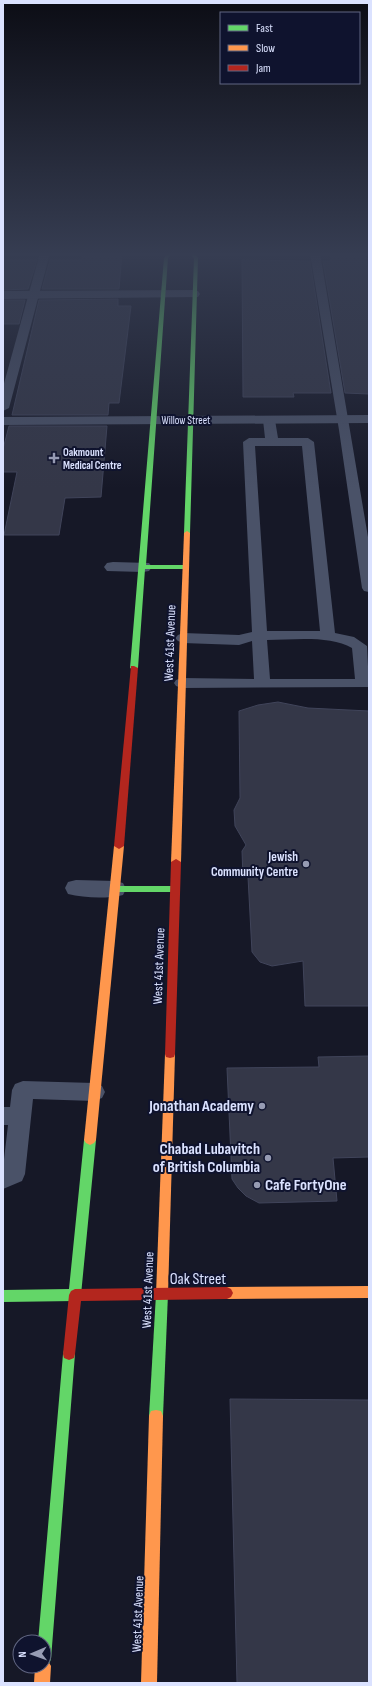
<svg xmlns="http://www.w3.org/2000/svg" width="372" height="1686" viewBox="0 0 372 1686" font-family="'Sofia Sans Condensed',sans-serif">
<rect width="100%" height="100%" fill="#161827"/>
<g fill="#343748" stroke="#40445a">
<polygon points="83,253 122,253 119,289 42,289 50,260 82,260"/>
<polygon points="331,256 365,256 369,274 369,394 345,393 323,261 331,261"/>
<polygon points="3,260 37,260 28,289 3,290"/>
<polygon points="242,260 310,261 331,393 293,393 294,397 243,397"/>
<polygon points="118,299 118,306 131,306 119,403 109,403 108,415 12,415 39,300"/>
<polygon points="3,300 25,300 19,324 3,324"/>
<polygon points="9,426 107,426 101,497 65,498 59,535 4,535 17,472 3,472 3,449"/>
<polygon points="278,702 308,708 369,711 369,1006 305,1006 303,961 272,966 260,962 252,952 248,877 243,877 242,851 246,845 235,826 234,810 240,798 239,711 258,705"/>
<polygon points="369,1056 369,1157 333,1158 337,1201 259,1203 246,1196 238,1188 232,1179 227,1068 319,1067 318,1057"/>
<polygon points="230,1399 369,1400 369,1683 237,1683"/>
</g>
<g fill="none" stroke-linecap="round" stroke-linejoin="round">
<g fill="#4a5268" fill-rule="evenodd">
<polygon points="40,253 50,253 9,408 3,411 3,387"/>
<polygon points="310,253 320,253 369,543 369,592 364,591 362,588 339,430"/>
<path d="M 269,416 L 275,420 L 278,438 L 308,438 L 314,442 L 335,633 L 354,637 L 367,646 L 369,687 L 182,688 L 176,686 L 174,683 L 176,680 L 182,678 L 254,679 L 252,641 L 239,645 L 183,643 L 178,641 L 175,638 L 178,635 L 183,633 L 239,635 L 252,632 L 243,442 L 249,438 L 265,438 L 263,420 ZM 255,446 L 302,446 L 320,631 L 267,631 ZM 267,640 C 292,640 330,635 352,648 L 355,679 L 270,679 Z"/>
<polygon points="23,1081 94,1083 102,1086 105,1092 102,1098 94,1101 33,1099 25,1174 22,1181 3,1189 3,1168 8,1125 3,1125 3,1107 10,1107 12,1090 15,1084"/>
</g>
<g fill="#4a5268" fill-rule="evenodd">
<polygon points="194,290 198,291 200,294 198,297 3,299 3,291"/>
<polygon points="369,415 369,423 3,425 3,417"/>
<polygon points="113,562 149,563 152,567 149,571 143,572 107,571 104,567 107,563"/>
<path d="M 76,880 L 115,881 L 123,883 L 126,889 L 123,895 C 107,899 84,898 68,894 L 65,888 L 68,882 Z"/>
</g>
<g fill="#63d668" fill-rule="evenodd">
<polygon points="168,253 173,253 168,258 146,565 186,565 189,567 186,569 145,569 138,668 134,670 130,668 164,258"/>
<polygon points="189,253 194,253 198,258 190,533 187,535 184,533 194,258"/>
<polygon points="115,886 174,886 179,889 174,892 115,892 110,889"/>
<polygon points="90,1135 94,1137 96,1140 81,1295 79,1299 75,1301 3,1302 3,1290 69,1289 84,1140 86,1137"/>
<polygon points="162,1288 166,1290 168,1294 163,1416 161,1421 156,1422 151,1421 149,1416 156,1294 158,1290"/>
<polygon points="69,1348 74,1350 75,1354 51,1659 49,1664 44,1666 43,1666 44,1666 44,1642 38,1642 63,1354 64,1350"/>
</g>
<g fill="#ff974d" fill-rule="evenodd">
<polygon points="187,531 190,533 181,862 176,865 171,862 184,533"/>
<polygon points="119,843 124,846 96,1140 94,1143 90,1145 86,1143 84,1140 114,846"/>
<polygon points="170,1050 174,1051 175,1054 168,1294 166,1298 162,1300 158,1298 156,1294 165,1054 166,1051"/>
<polygon points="369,1286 369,1298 227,1299 223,1297 221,1293 223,1289 227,1287"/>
<polygon points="156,1410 161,1411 163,1416 157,1683 141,1683 149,1416 151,1411"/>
<polygon points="44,1659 48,1661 51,1666 50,1683 34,1683 35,1666 44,1666"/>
</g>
<g fill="#b3261e" fill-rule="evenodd">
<polygon points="131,666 134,666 138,668 124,846 119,849 114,846"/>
<polygon points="176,859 181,862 175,1054 174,1057 170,1058 166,1057 165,1054 171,862"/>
<polygon points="227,1287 231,1289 233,1293 231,1297 227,1299 81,1301 75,1354 74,1358 69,1360 64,1358 63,1354 69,1295 71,1291 75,1289"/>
</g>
</g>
<linearGradient id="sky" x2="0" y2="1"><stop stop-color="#0c0d15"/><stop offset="0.52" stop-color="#363d52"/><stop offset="1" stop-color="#363d52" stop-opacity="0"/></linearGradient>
<rect width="372" height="489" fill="url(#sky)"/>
<g fill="#969bb3" stroke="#0f132e" stroke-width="1.5">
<path d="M52 452h4v4h4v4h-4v4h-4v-4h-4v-4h4z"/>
<circle cx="306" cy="864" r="4"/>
<circle cx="262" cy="1106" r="4"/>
<circle cx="268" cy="1158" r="4"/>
<circle cx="257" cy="1185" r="4"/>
</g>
<g text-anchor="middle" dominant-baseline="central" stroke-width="4" stroke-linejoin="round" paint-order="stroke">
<g font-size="11" fill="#dbe2ff" stroke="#0f132e">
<text x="186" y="420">Willow Street</text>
</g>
<g font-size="11" font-weight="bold" fill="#dbe2ff" stroke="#0f132e" text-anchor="start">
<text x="63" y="452">Oakmount<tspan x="63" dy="13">Medical Centre</tspan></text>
</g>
<g font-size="13" fill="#dbe2ff" stroke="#0f132e">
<text transform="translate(170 643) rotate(-88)">West 41st Avenue</text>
<text transform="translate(159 966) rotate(-88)">West 41st Avenue</text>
<text transform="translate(148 1290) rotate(-88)">West 41st Avenue</text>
<text transform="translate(138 1614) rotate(-88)">West 41st Avenue</text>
</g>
<g font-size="13" font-weight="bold" fill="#dbe2ff" stroke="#0f132e" text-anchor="end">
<text x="298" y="857">Jewish<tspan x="298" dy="15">Community Centre</tspan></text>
</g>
<g font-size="16" font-weight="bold" fill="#dbe2ff" stroke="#0f132e" text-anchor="end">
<text x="254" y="1106">Jonathan Academy</text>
<text x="260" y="1149">Chabad Lubavitch<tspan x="260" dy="18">of British Columbia</tspan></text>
<text x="265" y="1185" text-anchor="start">Cafe FortyOne</text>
</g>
<g font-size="16" fill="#dbe2ff" stroke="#0f132e">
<text x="198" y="1279">Oak Street</text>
</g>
</g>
<rect width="372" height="1686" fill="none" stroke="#dbe2ff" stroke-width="8"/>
<rect x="220" y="12" width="140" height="72" fill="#0f132e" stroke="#616682"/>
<rect x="228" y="25" width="20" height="6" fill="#63d668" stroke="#616682"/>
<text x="256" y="32" font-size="12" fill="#dbe2ff">Fast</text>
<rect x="228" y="45" width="20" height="6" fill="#ff974d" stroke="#616682"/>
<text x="256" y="52" font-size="12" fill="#dbe2ff">Slow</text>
<rect x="228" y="65" width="20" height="6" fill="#b3261e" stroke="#616682"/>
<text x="256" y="72" font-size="12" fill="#dbe2ff">Jam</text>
<g transform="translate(32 1654) rotate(268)"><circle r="19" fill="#0f132e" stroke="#616682"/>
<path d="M0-3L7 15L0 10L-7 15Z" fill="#969bb3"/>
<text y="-6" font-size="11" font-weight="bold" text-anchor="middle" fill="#dbe2ff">N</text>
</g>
</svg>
